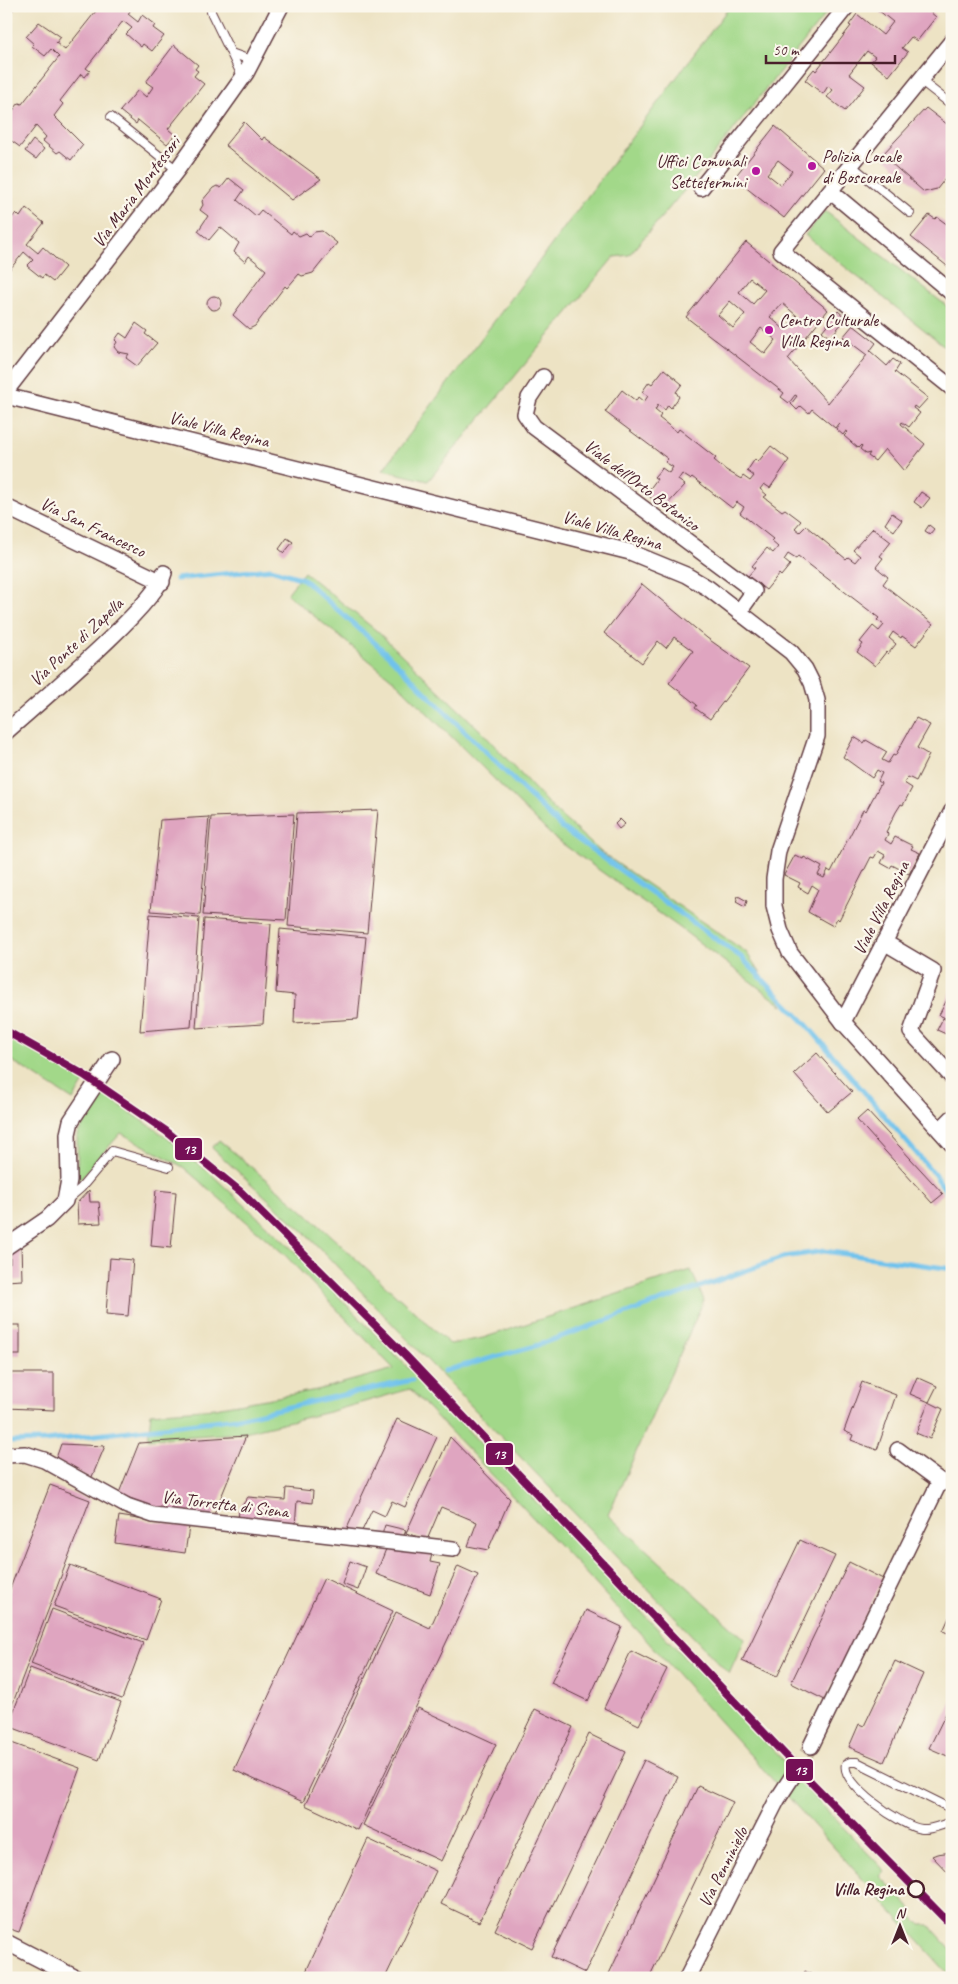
<svg xmlns="http://www.w3.org/2000/svg" width="958" height="1984" viewBox="0 0 958 1984" font-family="Caveat,sans-serif">
<rect width="100%" height="100%" fill="#fbf7ec"/>
<filter id="ink" filterUnits="userSpaceOnUse"><feTurbulence type="fractalNoise" baseFrequency=".02" numOctaves="2"/><feDisplacementMap in="SourceGraphic" scale="10" xChannelSelector="R" yChannelSelector="G"/><feConvolveMatrix kernelMatrix="1 2 1 2 8 2 1 2 1" color-interpolation-filters="sRGB"/></filter>
<filter id="wash" filterUnits="userSpaceOnUse"><feTurbulence type="fractalNoise" baseFrequency=".0096" numOctaves="4" result="noise"/><feDisplacementMap in="SourceGraphic" scale="20" xChannelSelector="R" yChannelSelector="G"/><feGaussianBlur stdDeviation="1.12" result="paint"/><feColorMatrix in="noise" values="0 0 0 0 0 0 0 0 0 0 0 0 0 0 0 0 0 1.4 0 .05"/><feComposite in="paint" operator="in"/></filter>
<g filter="url(#wash)">
<rect width="100%" height="100%" fill="#ede3c4"/>
<g fill="#a2d889" stroke="#767c5a">
<polygon points="730,6 832,6 695,178 629,255 614,257 428,481 383,470"/>
<polygon points="825,211 952,310 952,352 805,235"/>
<polygon points="304,572 378,632 480,730 555,811 602,853 746,952 783,1006 680,928 553,837 397,683 287,594"/>
<polygon points="6,1037 85,1080 73,1100 6,1057"/>
<polygon points="102,1093 165,1136 211,1174 290,1247 420,1380 799,1777 799,1781 885,1871 880,1876 912,1910 912,1916 921,1925 929,1925 952,1950 952,1978 581,1568 410,1389 329,1412 240,1433 148,1439 151,1413 215,1408 317,1390 394,1369 284,1254 183,1167 121,1133 78,1181 77,1135"/>
<polygon points="219,1140 300,1208 450,1344 483,1338 691,1270 704,1300 608,1515 745,1639 729,1674 304,1232 212,1148"/>
</g>
<g fill="none" stroke-linecap="round" stroke-linejoin="round">
<g stroke="#70c2ec" stroke-width="5">
<polyline points="176,579 271,569 303,579 384,651 562,828 741,957 806,1024 935,1175 952,1200"/>
<polyline points="444,1371 532,1347 784,1257 824,1251 952,1269"/>
<polyline points="6,1442 46,1441 238,1418 412,1380"/>
</g>
</g>
<g id="blocks">
<g fill="#dfa5c0" fill-rule="evenodd">
<polygon points="6,6 16,6 6,18"/>
<polygon points="100,6 133,6 128,14 138,22 142,15 155,25 153,28 164,36 152,51 143,44 141,47 126,34 132,28 123,21 86,68 90,71 85,77 81,74 60,101 63,104 54,116 83,145 71,160 60,151 57,153 43,141 46,137 36,126 20,147 6,137 6,119 19,103 22,104 59,57 51,49 45,56 32,46 34,44 26,37 39,22 61,37 56,43 65,50"/>
<polygon points="881,6 923,6 936,17 917,41 911,37 902,48 908,52 889,76 871,62 875,57 867,51 849,74 865,86 845,111 827,97 833,90 828,86 823,94 805,80 814,69 816,71 851,26 849,25 857,14 883,35 893,22 878,10"/>
<polygon points="174,45 198,65 195,69 198,71 194,76 204,84 168,129 175,135 167,144 138,120 136,124 120,111 138,90 146,97 153,87 146,82"/>
<polygon points="926,108 952,128 952,170 937,189 924,192 882,155"/>
<polygon points="244,122 262,140 264,137 321,179 292,200 225,145"/>
<path d="M 775,126 L 824,168 L 784,218 L 734,178 ZM 778,160 L 792,171 L 781,185 L 767,174 Z"/>
<polygon points="33,140 44,149 36,159 25,151"/>
<polygon points="229,178 244,190 237,200 256,216 261,210 291,234 293,231 299,236 306,233 310,237 314,232 322,231 337,243 313,273 302,276 299,274 287,288 285,286 255,326 249,329 233,315 266,270 249,256 245,262 234,252 239,243 220,227 209,240 198,231 208,216 200,210 203,205 202,201 213,188 217,186 221,188"/>
<polygon points="26,208 44,223 27,244 38,253 43,247 65,267 53,282 44,275 42,278 27,266 33,260 24,252 6,274 6,225 16,213 20,217"/>
<polygon points="929,215 935,219 937,217 952,228 952,270 911,237"/>
<path d="M 746,242 L 828,310 L 788,359 L 828,403 L 867,355 L 843,337 L 853,325 L 876,343 L 870,351 L 887,366 L 893,359 L 900,364 L 895,372 L 928,398 L 918,409 L 914,406 L 913,408 L 920,413 L 909,427 L 902,422 L 901,424 L 925,444 L 904,471 L 885,449 L 875,461 L 868,456 L 870,453 L 866,454 L 860,449 L 862,446 L 861,445 L 858,448 L 844,436 L 848,432 L 846,431 L 843,435 L 836,429 L 839,425 L 838,424 L 835,428 L 812,409 L 809,413 L 801,406 L 797,410 L 791,404 L 797,396 L 795,395 L 789,403 L 781,397 L 784,393 L 686,317 ZM 750,278 L 765,290 L 753,304 L 739,292 ZM 730,301 L 745,314 L 733,328 L 718,315 ZM 782,303 L 797,316 L 785,330 L 770,317 ZM 761,328 L 776,340 L 765,354 L 750,342 Z"/>
<circle cx="214" cy="303" r="7"/>
<polygon points="838,311 846,318 830,338 822,331"/>
<polygon points="136,323 147,331 145,334 157,343 137,366 126,358 129,354 118,352 114,347 117,342 115,340 120,333 127,338"/>
<polygon points="664,369 682,384 676,392 679,397 671,408 668,405 665,410 658,405 655,410 661,415 659,418 677,432 679,429 716,458 714,460 726,470 741,479 743,476 750,481 754,476 747,471 755,459 758,462 771,446 789,460 770,488 764,484 760,489 767,495 764,497 782,511 785,509 801,521 795,528 800,532 806,526 846,559 848,557 855,562 860,556 853,550 873,528 891,542 880,556 883,558 876,567 888,577 883,584 933,624 916,646 902,636 901,638 893,632 889,638 896,644 888,654 886,652 875,666 857,652 863,644 860,642 873,626 879,631 884,625 877,620 879,618 798,556 796,559 788,554 784,560 790,565 781,576 779,574 766,590 748,576 755,568 752,566 767,548 773,553 778,547 771,541 773,539 740,513 744,507 737,502 732,508 692,477 690,479 682,474 678,480 685,485 664,508 646,494 657,479 654,477 662,468 669,473 673,467 665,462 668,459 605,412 622,390 636,401 638,397 644,402 648,396 642,392 649,382 652,384"/>
<polygon points="921,492 930,498 922,508 914,502"/>
<polygon points="892,513 902,520 894,531 885,524"/>
<polygon points="929,525 934,529 930,534 925,531"/>
<polygon points="287,538 293,542 284,553 279,549"/>
<polygon points="642,584 707,638 749,668 710,719 695,708 697,705 669,683 693,651 674,637 666,648 658,641 642,663 604,633"/>
<polygon points="916,718 930,725 917,748 929,755 916,781 908,777 904,783 912,788 903,805 901,804 896,812 886,832 888,834 885,840 891,844 895,837 913,846 911,849 920,853 909,874 892,865 890,868 881,863 885,855 878,851 874,858 871,857 839,920 837,918 833,926 808,912 818,889 812,885 808,893 798,887 800,883 784,875 795,855 803,859 804,857 822,867 818,875 824,878 828,870 831,872 863,810 866,811 881,783 878,781 882,773 877,770 872,778 843,757 854,737 864,743 866,740 887,752 882,760 888,763 893,755 895,756"/>
<polygon points="378,810 367,933 288,926 297,813"/>
<polygon points="294,814 286,920 203,915 211,817"/>
<polygon points="209,817 200,915 151,911 160,820"/>
<polygon points="620,819 625,824 619,829 615,824"/>
<polygon points="738,896 747,901 745,907 736,902"/>
<polygon points="150,914 199,918 191,1027 140,1031"/>
<polygon points="204,919 271,924 263,1024 196,1028"/>
<polygon points="280,929 366,937 358,1019 294,1023 295,995 276,993"/>
<polygon points="952,990 952,1021 939,1015"/>
<polygon points="943,1018 952,1023 946,1034 937,1030"/>
<polygon points="817,1053 852,1092 828,1112 794,1074"/>
<polygon points="867,1111 943,1194 932,1203 857,1120"/>
<polygon points="89,1190 90,1202 99,1202 101,1223 78,1224 77,1203"/>
<polygon points="156,1190 176,1192 171,1248 151,1246"/>
<polygon points="21,1244 22,1280 6,1281 6,1263 10,1263 10,1252"/>
<polygon points="110,1258 133,1260 128,1316 106,1314"/>
<rect x="6" y="1325" width="14" height="30"/>
<polygon points="6,1373 54,1373 54,1410 6,1408"/>
<polygon points="917,1377 937,1386 929,1402 910,1394"/>
<polygon points="862,1382 896,1395 877,1450 851,1440 853,1435 844,1431"/>
<polygon points="929,1402 943,1409 930,1439 916,1433"/>
<polygon points="397,1419 437,1437 405,1507 392,1501 385,1516 372,1510 360,1535 344,1535"/>
<polygon points="246,1436 213,1517 155,1510 119,1493 139,1443"/>
<polygon points="450,1437 510,1499 488,1550 468,1546 477,1522 441,1507 427,1540 406,1533"/>
<polygon points="61,1444 105,1446 91,1479 55,1461"/>
<polygon points="952,1459 952,1478 945,1473"/>
<polygon points="50,1485 90,1500 6,1721 6,1599"/>
<polygon points="286,1488 313,1491 312,1503 297,1501 295,1526 238,1521 239,1510 248,1497 285,1500"/>
<polygon points="119,1516 189,1527 185,1553 115,1543"/>
<polygon points="385,1525 406,1530 402,1541 381,1538"/>
<polygon points="800,1540 835,1556 777,1677 742,1661"/>
<polygon points="386,1549 432,1554 430,1562 440,1564 430,1594 376,1574"/>
<polygon points="350,1561 366,1567 358,1590 342,1584"/>
<polygon points="849,1562 883,1579 825,1700 791,1683"/>
<polygon points="70,1565 161,1599 146,1640 54,1606"/>
<polygon points="458,1566 478,1575 358,1830 305,1805 396,1612 430,1628"/>
<polygon points="324,1578 393,1611 303,1802 234,1770"/>
<polygon points="52,1609 143,1643 122,1699 31,1664"/>
<polygon points="586,1610 622,1627 588,1701 551,1683"/>
<polygon points="952,1611 952,1635 943,1631"/>
<polygon points="631,1651 667,1669 639,1725 604,1708"/>
<polygon points="895,1661 923,1674 884,1762 849,1747 859,1724 864,1726"/>
<polygon points="30,1668 121,1702 99,1760 8,1726"/>
<polygon points="952,1701 952,1758 929,1748"/>
<polygon points="418,1708 496,1744 441,1861 363,1825"/>
<polygon points="535,1709 573,1727 479,1922 441,1904"/>
<polygon points="589,1734 626,1752 532,1948 495,1930"/>
<polygon points="6,1741 80,1768 19,1932 6,1928"/>
<polygon points="644,1760 678,1777 585,1973 551,1957"/>
<polygon points="698,1786 733,1802 649,1978 607,1978"/>
<polygon points="368,1839 436,1871 385,1978 303,1978"/>
<polygon points="952,1852 952,1877 932,1856 937,1854"/>
<polygon points="805,1971 818,1978 802,1978"/>
</g>
</g>
</g>
<g filter="url(#ink)">
<use href="#blocks" fill-opacity="0" stroke="#623c42" stroke-width="1"/>
<g fill="none" stroke-linecap="round" stroke-linejoin="round">
<polyline stroke="#ccbca5" stroke-width="15" stroke-dasharray="15 8" stroke-linecap="butt" points="794,1774 811,1746"/>
<g stroke="#623c42" stroke-width="10">
<g id="service">
<polyline points="211,6 211,12 243,78"/>
<polyline points="231,53 253,61"/>
<polyline points="920,80 952,105"/>
<polyline points="111,117 177,170"/>
<polyline points="851,165 910,213"/>
<polyline points="67,1200 81,1188 112,1151 169,1167"/>
<path d="M 952,1809 L 857,1762 L 850,1762 L 846,1764 C 840,1783 903,1828 922,1829 C 931,1830 943,1824 952,1822"/>
</g>
</g>
<g stroke="#623c42" stroke-width="18">
<g id="minor">
<polyline points="952,41 781,251 952,388"/>
<polyline points="701,188 847,6"/>
<polyline points="830,191 952,293"/>
<polyline points="543,377 529,398 525,414 534,427 754,591 739,612"/>
<polyline points="6,391 177,170 246,73 281,6"/>
<polyline points="6,396 630,552 686,575 708,588 791,652 805,669 812,683 817,700 817,736 778,851 774,879 774,906 780,930 790,953 843,1022 952,1144"/>
<polyline points="6,507 162,582"/>
<path d="M 6,732 C 36,705 157,604 164,573"/>
<polyline points="884,942 933,971 911,1032 952,1077"/>
<polyline points="843,1022 952,811"/>
<polyline points="940,1130 952,1118"/>
<polyline points="6,1247 47,1219 65,1201 69,1180 68,1134 71,1121 112,1059"/>
<polyline points="898,1450 940,1481 952,1484"/>
<polyline points="6,1455 25,1454 44,1460 127,1506 153,1515 453,1549"/>
<polyline points="811,1746 940,1481"/>
<polyline points="6,1942 76,1978"/>
<polyline points="687,1978 777,1800 794,1774"/>
</g>
</g>
<use href="#service" stroke="#fff" stroke-width="8"/>
<use href="#minor" stroke="#fff" stroke-width="15"/>
<g stroke="#fbf7ec" stroke-width="11">
<polyline id="rail-1" points="6,1031 84,1075 166,1131 241,1192 405,1355 807,1778 952,1926"/>
</g>
<use href="#rail-1" stroke="#751056" stroke-width="8"/>
</g>
</g>
<g fill="#b5179e" stroke="#fbf7ec" stroke-width="2">
<circle cx="812" cy="166" r="5"/>
<circle cx="756" cy="171" r="5"/>
<circle cx="769" cy="330" r="5"/>
</g>
<circle fill="#fbf7ec" stroke="#4a1f2b" stroke-width="2.5" cx="916" cy="1889" r="8"/>
<g text-anchor="middle" dominant-baseline="central" stroke-width="4.5" stroke-linejoin="round" paint-order="stroke">
<g font-size="18" fill="#4a1f2b" stroke="#fbf7ec" text-anchor="start">
<text x="822" y="156">Polizia Locale<tspan x="822" dy="21">di Boscoreale</tspan></text>
<text x="746" y="161" text-anchor="end">Uffici Comunali<tspan x="746" dy="21">Settetermini</tspan></text>
<text x="779" y="320">Centro Culturale<tspan x="779" dy="21">Villa Regina</tspan></text>
</g>
<g font-size="18" fill="#4a1f2b" stroke="#fbf7ec">
<text transform="translate(136 192) rotate(-53)">Via Maria Montessori</text>
<text transform="translate(219 429) rotate(14)">Viale Villa Regina</text>
<text transform="translate(642 485) rotate(37)">Viale dell'Orto Botanico</text>
<text transform="translate(93 527) rotate(26)">Via San Francesco</text>
<text transform="translate(612 530) rotate(16)">Viale Villa Regina</text>
<text transform="translate(76 642) rotate(-43)">Via Ponte di Zapella</text>
<text transform="translate(881 908) rotate(-63)">Viale Villa Regina</text>
<text transform="translate(225 1504) rotate(7)">Via Torretta di Siena</text>
<text transform="translate(723 1867) rotate(-63)">Via Penniniello</text>
</g>
<g font-size="18" font-weight="bold" fill="#4a1f2b" stroke="#fbf7ec" text-anchor="end">
<text x="904" y="1889">Villa Regina</text>
</g>
</g>
<g stroke="#fbf7ec" stroke-width="2">
<rect x="174" y="1137" width="29" height="24" rx="5" fill="#751056"/>
<rect x="485" y="1442" width="29" height="24" rx="5" fill="#751056"/>
<rect x="785" y="1758" width="29" height="24" rx="5" fill="#751056"/>
</g>
<g font-size="14" text-anchor="middle" font-weight="bold" fill="#fff">
<text x="189" y="1154">13</text>
<text x="499" y="1459">13</text>
<text x="800" y="1775">13</text>
</g>
<rect width="958" height="1984" fill="none" stroke="#fbf7ec" stroke-width="25"/>
<g transform="translate(900 1926)" stroke="#fbf7ec" stroke-width="4" paint-order="stroke">
<path d="M0-4L9 19L0 12L-9 19Z" fill="#4a1f2b"/>
<text y="-8" font-size="14" font-weight="bold" text-anchor="middle" fill="#4a1f2b">N</text>
</g>
<path d="M766 55v8h129v-8" fill="none" stroke="#4a1f2b" stroke-width="2.5"/>
<text x="773" y="55" font-size="15" fill="#4a1f2b" stroke="#fbf7ec" stroke-width="4" paint-order="stroke">50 m</text>
</svg>
